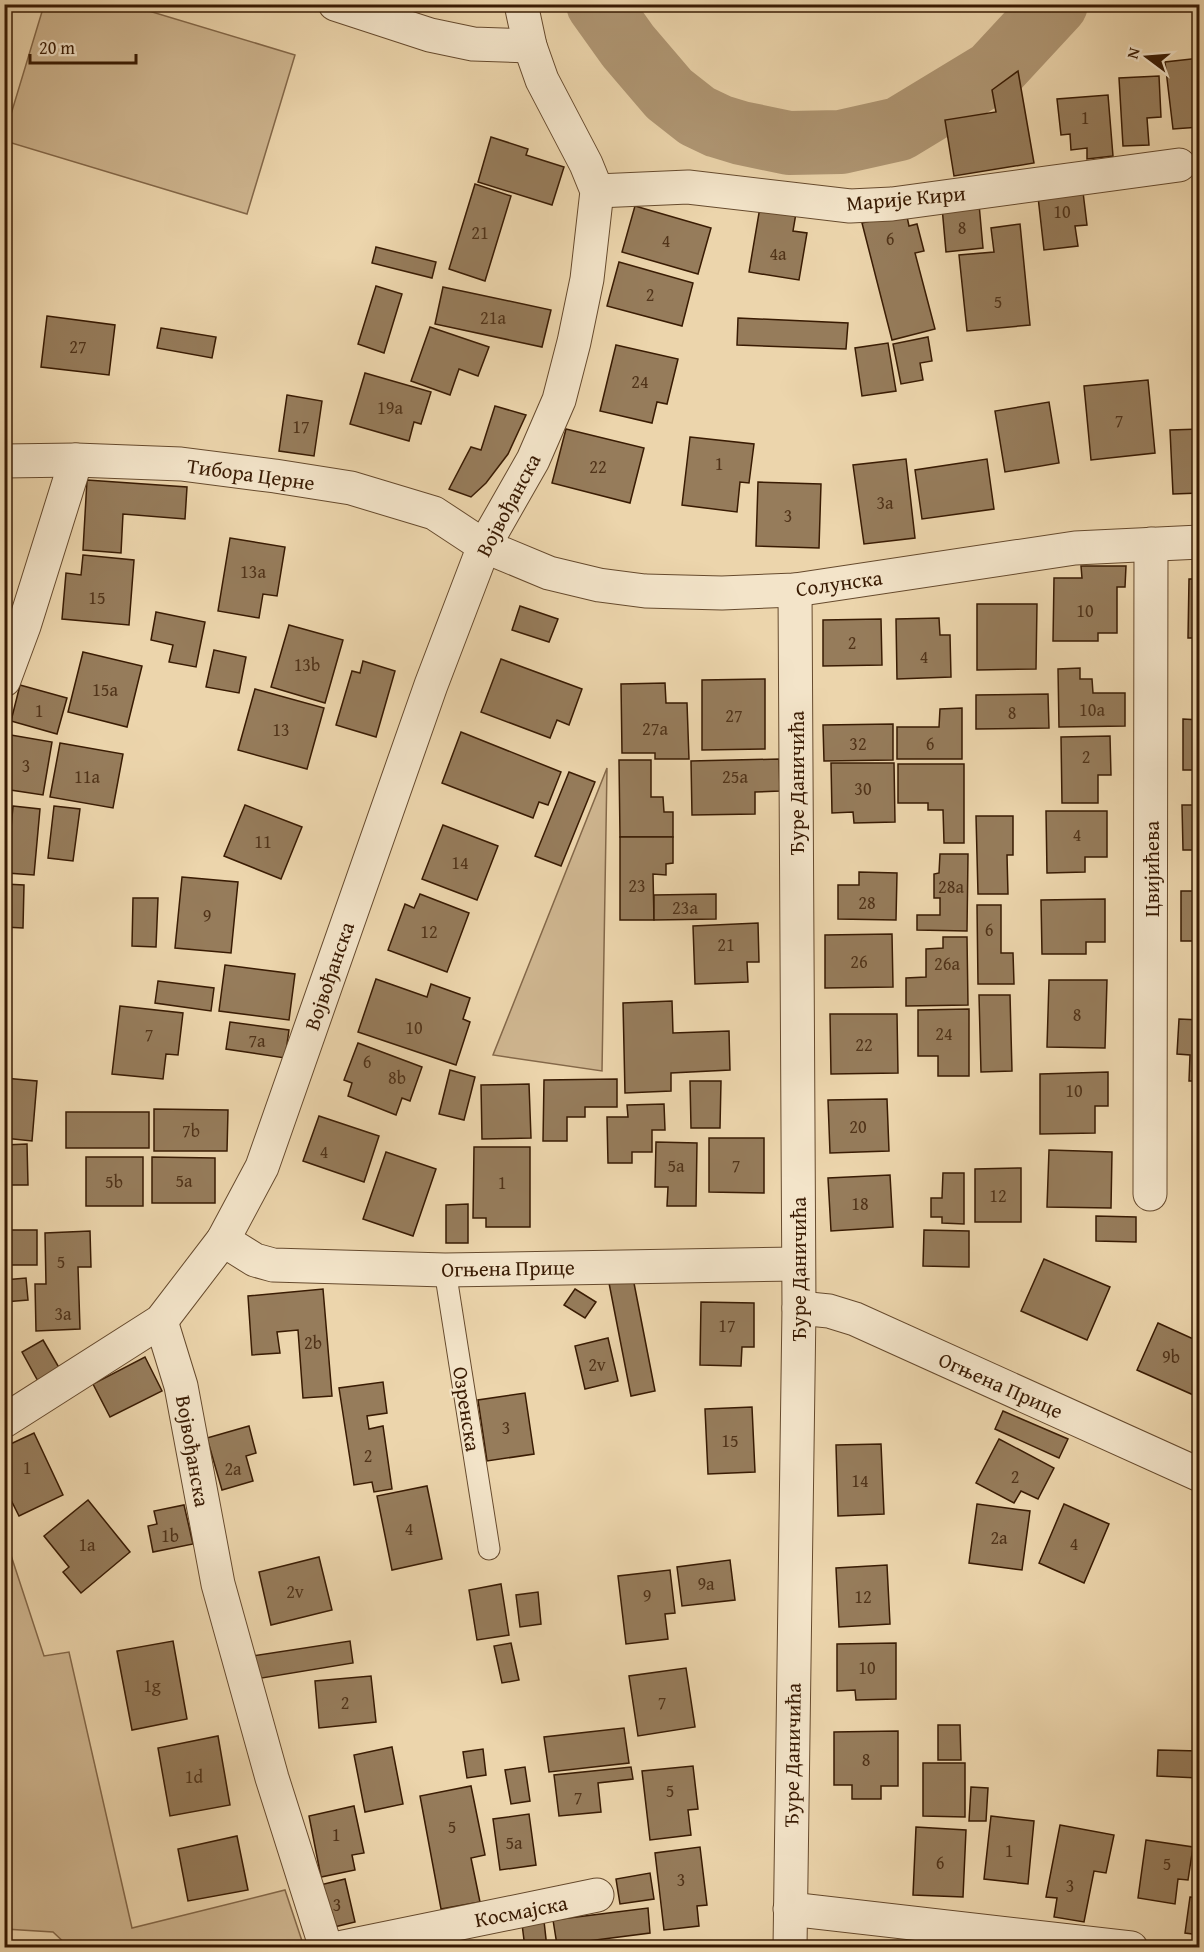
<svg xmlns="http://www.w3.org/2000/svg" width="1204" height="1952" viewBox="0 0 1204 1952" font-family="'Gentium Book Plus',serif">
<rect width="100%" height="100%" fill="#ecd5ac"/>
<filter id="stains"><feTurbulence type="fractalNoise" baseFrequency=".00333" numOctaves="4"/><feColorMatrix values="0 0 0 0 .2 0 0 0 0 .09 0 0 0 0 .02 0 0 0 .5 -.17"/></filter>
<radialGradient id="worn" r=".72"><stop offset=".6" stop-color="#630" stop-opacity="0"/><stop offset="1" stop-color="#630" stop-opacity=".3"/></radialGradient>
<g fill="#ceb58f" stroke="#846849" stroke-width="1.5">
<polygon points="44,5 129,5 295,55 247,214 5,141 5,134"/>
<polygon points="607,768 602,1071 493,1055"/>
<polygon points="4,1534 44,1656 69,1652 132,1928 285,1890 304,1947 69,1947 53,1932 5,1929"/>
</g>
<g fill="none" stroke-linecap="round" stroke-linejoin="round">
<polyline stroke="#af9673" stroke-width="64" points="598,4 628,46 669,94 697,116 718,126 741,133 789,143 841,142 899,129 993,72 1056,4"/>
</g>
<g fill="#967c5b" stroke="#391b03" stroke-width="1.5">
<polygon points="1200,58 1200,127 1173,129 1165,62"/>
<polygon points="1018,71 1034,163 954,176 945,120 996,112 992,90"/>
<polygon points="1159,76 1161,117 1147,118 1149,145 1123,146 1119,78"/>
<polygon points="1108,95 1113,156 1087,159 1087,148 1071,150 1070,134 1061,135 1057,99"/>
<polygon points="491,137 528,149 526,155 564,167 552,205 478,182"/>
<polygon points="475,184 511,196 485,281 449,269"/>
<polygon points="1083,192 1087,225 1075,226 1078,246 1044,250 1038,197"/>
<polygon points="979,204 983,248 946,252 942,207"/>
<polygon points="635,206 711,228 698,274 622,252"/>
<polygon points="760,207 796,213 793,231 807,233 799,280 749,272"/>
<polygon points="906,212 909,226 917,224 924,251 915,253 935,329 892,340 862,223"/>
<polygon points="1020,224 1030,325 967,331 959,255 994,252 991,228"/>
<polygon points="376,247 436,262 432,278 372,263"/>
<polygon points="619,262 693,283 682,326 607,306"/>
<polygon points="376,286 402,294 384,353 358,344"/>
<polygon points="443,287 551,310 542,347 435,324"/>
<polygon points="47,316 115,325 109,375 41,367"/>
<polygon points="738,318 848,323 846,349 737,345"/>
<polygon points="430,327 489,347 478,376 459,369 450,395 411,381"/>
<polygon points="161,328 216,337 212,358 157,348"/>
<polygon points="928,337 932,361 920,363 923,380 901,384 893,344"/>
<polygon points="888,343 896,391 862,396 855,348"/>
<polygon points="616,345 678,359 667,404 657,402 652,423 600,411"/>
<polygon points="365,373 431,392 421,424 414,422 409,441 350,424"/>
<polygon points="1148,380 1155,453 1091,460 1084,386"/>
<polygon points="287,395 322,401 314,456 279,451"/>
<polygon points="1049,402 1059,463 1005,472 995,411"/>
<polygon points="495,406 526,415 508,454 486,483 471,497 449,489 471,447 481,450"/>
<polygon points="566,429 644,448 630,503 552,483"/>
<polygon points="1200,429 1200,493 1173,494 1170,430"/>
<polygon points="690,437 754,444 749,483 740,482 737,512 682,505"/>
<polygon points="906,459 915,538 864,544 853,465"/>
<polygon points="987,459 994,509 922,519 915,470"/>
<polygon points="87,480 187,487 185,519 123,514 121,553 83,550"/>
<polygon points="758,482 821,484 819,548 756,546"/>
<polygon points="4,499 10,499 8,582 4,582"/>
<polygon points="230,538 285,547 277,596 263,594 259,618 218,611"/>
<polygon points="83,555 134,560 129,625 62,619 66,573 81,575"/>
<polygon points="1081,566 1126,566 1125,587 1117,587 1117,633 1098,633 1098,641 1053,641 1054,578 1082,578"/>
<polygon points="1189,579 1200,579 1200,638 1188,638"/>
<polygon points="977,604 1037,604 1036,669 977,670"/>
<polygon points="520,606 558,619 549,642 512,630"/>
<polygon points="156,612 205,622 196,667 169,662 173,645 151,640"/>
<polygon points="939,618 940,635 950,635 951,677 897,679 896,619"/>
<polygon points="881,619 882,665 823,666 823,620"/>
<polygon points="289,625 343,640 325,703 271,687"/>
<polygon points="214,650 246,657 239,693 206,687"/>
<polygon points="83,652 142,666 127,727 68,712"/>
<polygon points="501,659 582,689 569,725 557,720 550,738 481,712"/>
<polygon points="363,661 395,671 376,737 336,725 352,671 360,673"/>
<polygon points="1080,668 1080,679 1092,679 1093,693 1125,693 1125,726 1059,727 1058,669"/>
<polygon points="765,679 765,749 702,750 702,680"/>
<polygon points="665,683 666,703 687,703 689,759 655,759 655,753 622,753 621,684"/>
<polygon points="20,685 67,698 57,734 11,721"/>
<polygon points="255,689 324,708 307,769 238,750"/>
<polygon points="1048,694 1049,728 976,729 976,695"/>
<polygon points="962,708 962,759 897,759 897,727 939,727 940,709"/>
<polygon points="1183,719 1200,720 1200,770 1183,770"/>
<polygon points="893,724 893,760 824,761 823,725"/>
<polygon points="461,732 561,772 548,805 539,802 533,818 442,783"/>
<polygon points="5,734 52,742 43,795 4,789"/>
<polygon points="1110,736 1111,775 1098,775 1098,803 1062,803 1061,737"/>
<polygon points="60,743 123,754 113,808 50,797"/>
<polygon points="779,759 780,791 755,792 755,814 692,815 691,761"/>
<polygon points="619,760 651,760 651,797 663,797 664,812 673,812 673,837 620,837"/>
<polygon points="831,763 894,763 895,822 854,823 853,812 832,813"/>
<polygon points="898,764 964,764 964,843 944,843 943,810 928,810 928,803 898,803"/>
<polygon points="569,772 595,782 561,866 535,856"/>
<polygon points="245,805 302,827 281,879 224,856"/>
<polygon points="1182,805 1200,805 1200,850 1183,850"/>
<polygon points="13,806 40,809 34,875 7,873"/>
<polygon points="54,806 80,809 73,861 48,858"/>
<polygon points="1046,811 1107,811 1107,857 1085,857 1085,872 1047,873"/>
<polygon points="976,816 1013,816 1013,855 1007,855 1008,894 978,894"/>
<polygon points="443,825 498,846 477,900 422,879"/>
<polygon points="620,837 673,837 673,863 666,864 666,875 653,874 654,920 620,920"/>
<polygon points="940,854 968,854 967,931 917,930 917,915 940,915 940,898 934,898 934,874 939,873"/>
<polygon points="859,872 897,873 896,920 838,919 838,885 859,885"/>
<polygon points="182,877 238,882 231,953 175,948"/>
<polygon points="4,884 24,885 23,928 4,927"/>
<rect x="1181" y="891" width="19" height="50"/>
<polygon points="420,894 469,913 447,972 388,950 405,904 414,908"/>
<polygon points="716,894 716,919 654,920 654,895"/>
<polygon points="133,898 158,898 156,947 132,946"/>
<polygon points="1105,899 1105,942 1086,942 1086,954 1042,954 1041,900"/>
<polygon points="977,905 1001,905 1001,953 1013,953 1014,984 978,984"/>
<polygon points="758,923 759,962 747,962 748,982 695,984 693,926"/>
<polygon points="892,934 893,987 825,988 825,935"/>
<polygon points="943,937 967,937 968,1005 906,1006 906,978 926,977 926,949 943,948"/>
<polygon points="225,965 295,974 289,1020 219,1011"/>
<polygon points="376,979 427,997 431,984 470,998 463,1019 470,1022 456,1065 358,1032"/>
<polygon points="1049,980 1107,980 1105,1048 1047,1047"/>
<polygon points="158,981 214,988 211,1011 155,1003"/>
<polygon points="979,995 1010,995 1012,1071 981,1072"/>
<polygon points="672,1001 673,1033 729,1031 730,1070 671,1073 671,1091 625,1093 623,1003"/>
<polygon points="120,1006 183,1013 178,1055 166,1054 163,1079 112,1074"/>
<polygon points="969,1009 969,1076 938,1076 938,1056 918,1056 918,1010"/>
<polygon points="830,1014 897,1014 898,1073 831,1074"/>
<polygon points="1179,1019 1200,1020 1200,1081 1189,1081 1190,1055 1177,1054"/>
<polygon points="230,1022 289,1030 285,1058 226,1049"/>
<polygon points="358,1043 422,1067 410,1101 402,1098 396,1115 348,1096 352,1083 344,1080"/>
<polygon points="450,1070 475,1077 464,1120 439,1114"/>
<polygon points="1108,1072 1108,1106 1095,1106 1095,1133 1040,1134 1040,1074"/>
<polygon points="4,1078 37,1081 32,1141 4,1138"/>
<polygon points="617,1079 617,1107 585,1107 585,1117 567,1117 567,1141 543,1141 544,1080"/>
<polygon points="690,1081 721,1081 720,1128 691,1128"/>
<polygon points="529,1084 531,1138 482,1139 481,1085"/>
<polygon points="887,1099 889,1151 830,1153 828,1100"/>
<polygon points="664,1104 665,1130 652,1130 652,1152 632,1152 632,1163 608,1163 607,1117 628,1117 627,1105"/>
<polygon points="154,1109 228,1110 227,1151 154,1151"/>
<rect x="66" y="1112" width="83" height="36"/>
<polygon points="319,1116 379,1136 364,1182 303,1161"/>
<polygon points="709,1138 764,1138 764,1193 709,1192"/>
<polygon points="656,1142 697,1143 696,1206 667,1206 668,1187 655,1187"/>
<polygon points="27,1144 28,1185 4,1185 4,1145"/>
<polygon points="474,1147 530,1147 530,1227 486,1227 486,1218 473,1218"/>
<polygon points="1049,1150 1112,1152 1111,1208 1047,1207"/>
<polygon points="386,1152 436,1169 413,1236 363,1219"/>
<rect x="86" y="1157" width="57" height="49"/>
<polygon points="152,1157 215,1158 215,1203 152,1203"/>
<polygon points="1021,1168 1021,1222 975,1222 975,1169"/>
<polygon points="943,1173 964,1173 964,1224 942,1223 942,1217 931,1217 931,1198 942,1198"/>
<polygon points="890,1175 893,1227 831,1231 828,1178"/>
<polygon points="468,1204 468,1243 446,1243 446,1205"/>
<polygon points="1096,1216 1136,1217 1136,1242 1096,1241"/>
<polygon points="6,1230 37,1230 37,1265 7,1265"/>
<polygon points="924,1230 969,1231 969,1267 923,1266"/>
<polygon points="90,1231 91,1267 78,1267 80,1329 36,1331 35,1284 46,1284 45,1233"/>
<polygon points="1044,1259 1110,1287 1087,1340 1021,1311"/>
<polygon points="26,1278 28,1300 4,1302 4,1280"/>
<polygon points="633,1278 655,1391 631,1396 609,1283"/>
<polygon points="323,1289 332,1396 303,1398 298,1330 277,1332 280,1353 252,1355 248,1296"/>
<polygon points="575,1289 596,1302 585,1318 564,1305"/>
<polygon points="701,1302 754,1303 754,1347 742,1347 741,1366 700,1365"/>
<polygon points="1158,1323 1200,1342 1198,1397 1137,1370"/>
<polygon points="608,1338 618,1381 585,1389 575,1346"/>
<polygon points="43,1340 61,1371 39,1383 22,1352"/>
<polygon points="145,1357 162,1391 110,1417 93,1384"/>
<polygon points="383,1382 387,1413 367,1416 369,1429 383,1426 392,1489 374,1492 372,1482 354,1485 339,1388"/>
<polygon points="525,1393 534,1454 487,1461 478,1400"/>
<polygon points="752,1407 755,1472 708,1474 705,1409"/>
<polygon points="1003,1411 1068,1439 1059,1458 995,1429"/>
<polygon points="249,1426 256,1453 246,1456 253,1481 222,1490 207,1438"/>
<polygon points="34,1433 63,1495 19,1516 4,1486 4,1447"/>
<polygon points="999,1439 1054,1468 1038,1499 1021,1491 1014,1503 976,1483"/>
<polygon points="881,1444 884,1514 838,1516 836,1445"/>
<polygon points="427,1486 442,1559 392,1570 377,1496"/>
<polygon points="88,1500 130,1552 81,1593 63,1572 69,1567 44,1536"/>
<polygon points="977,1504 1030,1511 1022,1570 969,1563"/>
<polygon points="1064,1504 1109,1524 1084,1583 1039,1563"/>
<polygon points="184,1505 193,1544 153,1552 148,1526 157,1524 154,1511"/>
<polygon points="319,1557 332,1610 271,1625 259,1572"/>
<polygon points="730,1560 735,1600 682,1606 677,1567"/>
<polygon points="887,1565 890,1624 839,1627 836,1568"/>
<polygon points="670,1570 675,1613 665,1614 668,1639 626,1644 618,1576"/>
<polygon points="501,1584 509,1635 477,1640 469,1590"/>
<polygon points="538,1592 541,1624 520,1627 516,1595"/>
<polygon points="173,1641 187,1719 132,1730 117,1651"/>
<polygon points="350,1641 353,1663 256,1679 253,1656"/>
<polygon points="511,1643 519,1680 502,1683 494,1646"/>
<polygon points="896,1643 896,1699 856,1700 855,1690 837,1691 837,1644"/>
<polygon points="686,1668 695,1727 638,1736 629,1676"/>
<polygon points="371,1676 376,1722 319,1728 315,1681"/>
<polygon points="938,1725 960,1725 961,1760 938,1760"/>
<polygon points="624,1728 629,1763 549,1772 544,1737"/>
<polygon points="898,1731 898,1786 881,1786 881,1799 852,1799 852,1785 834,1785 834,1732"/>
<polygon points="218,1736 230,1805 170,1816 158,1748"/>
<polygon points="392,1747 403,1804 365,1812 354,1755"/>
<polygon points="483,1749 486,1775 467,1778 463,1752"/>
<polygon points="1158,1750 1199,1751 1198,1778 1157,1776"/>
<polygon points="923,1763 965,1763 965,1817 923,1816"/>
<polygon points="693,1766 698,1809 688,1810 691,1835 650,1840 642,1771"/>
<polygon points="525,1767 530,1801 511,1804 505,1770"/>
<polygon points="631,1767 633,1779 598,1783 601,1812 559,1816 554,1775"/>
<polygon points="471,1786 485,1855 471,1858 480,1902 441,1909 420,1796"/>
<polygon points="971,1787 988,1788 986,1821 969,1821"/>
<polygon points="354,1806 364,1853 352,1855 355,1870 321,1877 309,1816"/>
<polygon points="529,1814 536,1865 500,1870 493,1819"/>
<polygon points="991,1816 1034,1821 1028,1884 984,1879"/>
<polygon points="1060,1825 1114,1835 1106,1873 1094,1871 1084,1922 1054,1917 1057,1898 1046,1897"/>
<polygon points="916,1827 966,1830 963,1897 913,1895"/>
<polygon points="237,1836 248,1890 188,1901 178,1849"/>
<polygon points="1146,1840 1193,1847 1188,1880 1178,1879 1175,1904 1138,1898"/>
<polygon points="700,1847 707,1905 697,1906 699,1926 664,1930 655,1853"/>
<polygon points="650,1873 654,1899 620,1904 616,1879"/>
<polygon points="345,1879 355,1922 330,1928 320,1885"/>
<polygon points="1190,1897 1200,1898 1200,1935 1185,1933"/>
<polygon points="648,1908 650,1933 557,1945 553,1920"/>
<polygon points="544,1921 547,1948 525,1948 522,1924"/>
<polygon points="916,1934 960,1937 960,1948 915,1948"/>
</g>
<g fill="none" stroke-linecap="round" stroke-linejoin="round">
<g stroke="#664a2d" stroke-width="23">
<polyline id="service" points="445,1270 489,1549"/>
</g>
<g stroke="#664a2d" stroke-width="35">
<g id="minor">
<polyline points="335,4 430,35 473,44 530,46"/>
<polyline points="597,191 688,187 850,206 892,204 1179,165"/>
<polyline points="4,461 76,460 181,464 275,476 351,488 434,513 484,546 549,573 599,585 645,591 722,593 795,590 1075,548 1200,542"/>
<polyline points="4,680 24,626 76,460"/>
<polyline points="1150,1194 1151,544"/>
<polyline points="223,1240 255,1260 273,1265 445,1270 798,1264"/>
<polyline points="799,1308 829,1311 855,1319 1200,1475"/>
<polyline points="161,1321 181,1386 218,1584 272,1778 326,1948"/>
<polyline points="4,1421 161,1321 223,1240 262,1167 431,685 484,546 533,460 559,400 574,342 587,279 597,191 586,164 542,80 530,46 521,4"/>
<polyline points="790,1909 1131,1948"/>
<polyline points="339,1948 597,1895"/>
<polyline points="790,1948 799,1308 795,590"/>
</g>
</g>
<use href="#service" stroke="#f3e4c9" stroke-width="21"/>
<use href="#minor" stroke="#f3e4c9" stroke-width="33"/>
</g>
<g text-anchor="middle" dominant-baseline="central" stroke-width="4.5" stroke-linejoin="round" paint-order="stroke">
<g font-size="18" fill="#503319">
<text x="1085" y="117">1</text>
<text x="1062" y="211">10</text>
<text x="962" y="227">8</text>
<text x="480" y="232">21</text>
<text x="890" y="238">6</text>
<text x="666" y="240">4</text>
<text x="778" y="253">4a</text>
<text x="650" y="294">2</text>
<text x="998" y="301">5</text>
<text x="493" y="317">21a</text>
<text x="78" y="346">27</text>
<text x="640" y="381">24</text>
<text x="390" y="407">19a</text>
<text x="1119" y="420">7</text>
<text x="301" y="426">17</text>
<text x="719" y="463">1</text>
<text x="598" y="466">22</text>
<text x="885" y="502">3a</text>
<text x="788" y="515">3</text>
<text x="253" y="571">13a</text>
<text x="97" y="597">15</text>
<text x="1085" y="610">10</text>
<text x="852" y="642">2</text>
<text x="924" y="656">4</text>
<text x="307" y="664">13b</text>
<text x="105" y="689">15a</text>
<text x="1092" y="709">10a</text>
<text x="39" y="710">1</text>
<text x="1012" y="712">8</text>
<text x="734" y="715">27</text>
<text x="655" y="728">27a</text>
<text x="281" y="729">13</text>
<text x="858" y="743">32</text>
<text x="930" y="743">6</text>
<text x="1086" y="756">2</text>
<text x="26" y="765">3</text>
<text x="87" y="776">11a</text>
<text x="735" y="776">25a</text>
<text x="863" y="788">30</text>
<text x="1077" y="834">4</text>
<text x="263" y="841">11</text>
<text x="460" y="862">14</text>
<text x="637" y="885">23</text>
<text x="951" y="886">28a</text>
<text x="867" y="902">28</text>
<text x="685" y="907">23a</text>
<text x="207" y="915">9</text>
<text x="989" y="929">6</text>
<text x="429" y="931">12</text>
<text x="726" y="944">21</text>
<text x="859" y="961">26</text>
<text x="947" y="963">26a</text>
<text x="1077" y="1014">8</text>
<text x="414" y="1027">10</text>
<text x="944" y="1033">24</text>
<text x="149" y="1034">7</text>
<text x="257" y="1040">7a</text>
<text x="864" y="1044">22</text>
<text x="367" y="1061">6</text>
<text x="397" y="1077">8b</text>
<text x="1074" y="1090">10</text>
<text x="858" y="1126">20</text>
<text x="191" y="1130">7b</text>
<text x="324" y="1151">4</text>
<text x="676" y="1165">5a</text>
<text x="736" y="1165">7</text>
<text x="184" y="1180">5a</text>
<text x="114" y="1181">5b</text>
<text x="502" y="1182">1</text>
<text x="998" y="1195">12</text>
<text x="860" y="1203">18</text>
<text x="61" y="1261">5</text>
<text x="63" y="1313">3a</text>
<text x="727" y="1325">17</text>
<text x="313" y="1342">2b</text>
<text x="1171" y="1356">9b</text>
<text x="597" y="1364">2v</text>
<text x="506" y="1427">3</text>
<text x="730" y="1440">15</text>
<text x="368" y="1455">2</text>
<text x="27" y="1467">1</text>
<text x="233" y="1468">2a</text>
<text x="1015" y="1476">2</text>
<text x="860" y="1480">14</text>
<text x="409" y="1528">4</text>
<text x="170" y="1535">1b</text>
<text x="999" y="1537">2a</text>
<text x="1074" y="1543">4</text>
<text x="87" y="1544">1a</text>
<text x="706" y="1583">9a</text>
<text x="295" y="1591">2v</text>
<text x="647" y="1595">9</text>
<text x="863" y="1596">12</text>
<text x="867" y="1667">10</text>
<text x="152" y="1685">1g</text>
<text x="345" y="1702">2</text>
<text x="662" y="1702">7</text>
<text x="866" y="1759">8</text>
<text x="194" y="1776">1d</text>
<text x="670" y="1790">5</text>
<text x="578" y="1797">7</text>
<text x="452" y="1826">5</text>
<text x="336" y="1834">1</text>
<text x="514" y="1842">5a</text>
<text x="1009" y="1850">1</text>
<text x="940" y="1862">6</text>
<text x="1167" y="1863">5</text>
<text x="681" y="1879">3</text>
<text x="1070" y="1885">3</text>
<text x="337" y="1904">3</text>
</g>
<g font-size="21" fill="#391b03" stroke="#f3e4c9">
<text transform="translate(906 198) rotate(-5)">Марије Кири</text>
<text transform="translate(251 474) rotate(8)">Тибора Церне</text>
<text transform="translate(508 505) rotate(-62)">Војвођанска</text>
<text transform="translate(839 583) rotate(-8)">Солунска</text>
<text transform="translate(796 783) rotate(-90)">Ђуре Даничића</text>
<text transform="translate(1151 869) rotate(-90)">Цвијићева</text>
<text transform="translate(329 976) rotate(-71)">Војвођанска</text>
<text transform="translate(508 1268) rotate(-1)">Огњена Прице</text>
<text transform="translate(798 1269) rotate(-90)">Ђуре Даничића</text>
<text transform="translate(1001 1385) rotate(24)">Огњена Прице</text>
<text transform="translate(467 1409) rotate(81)">Озренска</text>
<text transform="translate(193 1451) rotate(80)">Војвођанска</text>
<text transform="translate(792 1755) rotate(-89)">Ђуре Даничића</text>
<text transform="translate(521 1911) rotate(-11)">Космајска</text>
</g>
</g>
<rect width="1204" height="1952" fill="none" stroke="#ecd5ac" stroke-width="24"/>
<rect x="6" y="6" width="1192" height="1940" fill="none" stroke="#391b03" stroke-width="3"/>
<rect x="12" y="12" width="1180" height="1928" fill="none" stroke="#391b03" stroke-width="1.5"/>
<g transform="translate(1147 57) rotate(286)" stroke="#f3e4c9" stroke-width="4.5" paint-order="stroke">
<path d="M0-4.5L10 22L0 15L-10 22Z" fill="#391b03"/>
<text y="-9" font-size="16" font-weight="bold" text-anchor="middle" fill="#391b03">N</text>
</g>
<path d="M30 54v9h106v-9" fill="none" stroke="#391b03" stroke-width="3"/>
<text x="39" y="54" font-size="18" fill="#391b03" stroke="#f3e4c9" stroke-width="4.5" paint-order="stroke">20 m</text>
<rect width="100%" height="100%" filter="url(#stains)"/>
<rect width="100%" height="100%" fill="url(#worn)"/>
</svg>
